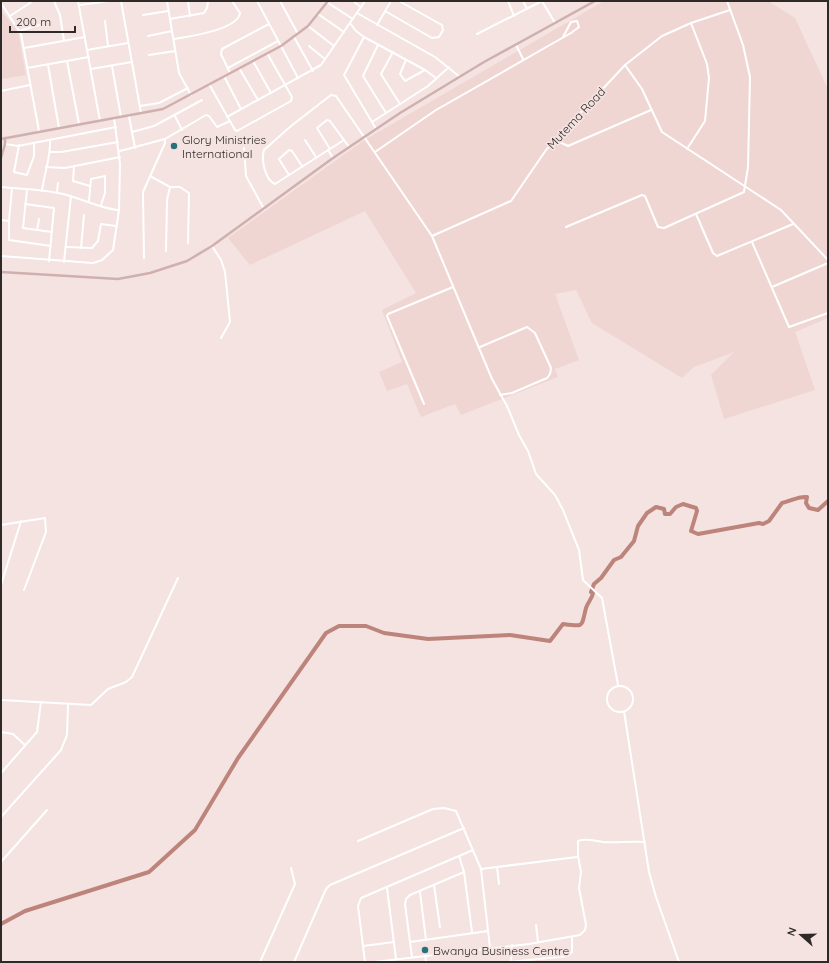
<svg xmlns="http://www.w3.org/2000/svg" width="829" height="963" viewBox="0 0 829 963" font-family="Quicksand,sans-serif">
<rect width="100%" height="100%" fill="#f4e3e1"/>
<g fill="#efd6d3">
<polygon points="604,1 768,1 795,18 828,89 828,318 795,332 815,390 724,419 711,375 734,352 694,367 682,378 592,323 576,290 555,294 579,360 555,369 558,377 461,415 455,404 421,417 407,384 387,391 379,372 402,362 382,310 416,293 365,211 250,265 228,238 363,141"/>
<polygon points="1,10 18,32 26,75 1,79"/>
</g>
<g fill="none" stroke-linecap="round" stroke-linejoin="round">
<path stroke="#bd847c" stroke-width="4" d="M 1,924 L 25,911 L 149,872 L 195,830 L 238,758 L 326,633 L 339,626 L 366,626 L 384,633 L 428,639 L 510,635 L 550,641 L 563,624 C 585,627 581,627 586,608 C 588,602 592,599 593,593 L 591,592 L 594,584 L 601,578 L 614,560 L 621,557 L 634,541 L 638,526 L 647,513 L 656,507 L 664,509 L 665,514 L 670,514 L 676,507 L 683,504 L 696,508 L 697,511 L 691,531 L 698,534 L 759,523 L 763,524 L 769,521 L 782,503 C 791,501 798,496 807,497 L 806,503 L 809,508 L 818,510 L 828,501"/>
<g stroke="#fff" stroke-width="2">
<polyline points="54,1 60,15 64,41"/>
<polyline points="78,1 100,121"/>
<polyline points="121,1 141,113"/>
<polyline points="167,1 179,73 191,95"/>
<polyline points="188,1 190,16"/>
<polyline points="257,1 298,78"/>
<polyline points="280,1 298,34"/>
<polyline points="325,1 353,19"/>
<polyline points="353,1 361,7"/>
<polyline points="508,1 514,16"/>
<polyline points="523,1 527,9"/>
<polyline points="542,1 555,23"/>
<polyline points="1,3 21,34 39,131"/>
<polyline points="80,5 109,1"/>
<polyline points="385,11 432,38 439,37 443,30 442,25 399,1"/>
<polyline points="357,13 435,57 460,77"/>
<polyline points="318,14 344,32"/>
<polyline points="143,15 168,11"/>
<polyline points="10,16 33,1"/>
<polyline points="170,19 204,13 207,8 208,1"/>
<polyline points="105,21 108,46"/>
<polyline points="350,23 356,31 364,37 425,70 436,78"/>
<polyline points="377,25 391,1"/>
<polyline points="308,26 334,46"/>
<polyline points="19,31 42,24"/>
<polyline points="477,34 542,1"/>
<polyline points="148,36 172,31"/>
<polyline points="294,37 313,71"/>
<polyline points="364,37 344,75 372,122"/>
<path d="M 174,39 C 187,37 238,30 240,13 L 232,1"/>
<polyline points="378,45 363,76 386,113"/>
<polyline points="516,45 523,59"/>
<polyline points="309,46 325,59"/>
<polyline points="24,48 85,37"/>
<polyline points="87,50 128,43"/>
<polyline points="393,52 381,74 400,104"/>
<polyline points="149,55 175,51"/>
<polyline points="406,60 400,74 405,81 425,70"/>
<polyline points="67,61 79,124"/>
<polyline points="253,61 271,93"/>
<polyline points="48,65 59,128"/>
<polyline points="625,65 642,89 662,132 781,210 828,260"/>
<polyline points="112,66 121,117"/>
<polyline points="27,68 89,57"/>
<polyline points="228,68 278,41"/>
<polyline points="239,68 258,100"/>
<polyline points="91,69 132,62"/>
<polyline points="230,73 221,54 222,49 269,24"/>
<polyline points="224,76 241,109"/>
<polyline points="209,84 235,130 237,131 291,101 292,97 267,53"/>
<polyline points="1,91 30,85"/>
<polyline points="140,106 159,103 188,88"/>
<polyline points="129,116 135,148"/>
<polyline points="175,116 182,130"/>
<polyline points="227,117 321,65 365,1"/>
<polyline points="376,129 372,122 428,86 449,67"/>
<polyline points="132,132 154,126 202,100"/>
<polyline points="305,140 316,157"/>
<polyline points="555,140 568,146 651,110"/>
<polyline points="5,144 18,146 116,127"/>
<polyline points="19,145 14,172 27,175 34,156 34,143"/>
<path d="M 349,147 L 344,140 L 275,184 C 265,180 261,160 264,150 L 291,126 L 331,95 L 336,96 L 432,236 L 492,379 L 507,406 L 519,435 L 528,451 L 536,474 L 555,495 L 563,510 L 579,550 L 583,580 L 602,598 L 618,685"/>
<polyline points="244,148 246,176 264,209"/>
<polyline points="330,149 317,128 327,120 330,121 344,140"/>
<polyline points="687,149 705,121 709,78 707,64 691,23"/>
<polyline points="328,150 333,158"/>
<polyline points="120,151 165,139 206,115 209,116 217,127 230,121"/>
<polyline points="50,152 61,152 118,142"/>
<polyline points="375,152 436,110 571,33 579,27 577,21 571,22 563,37"/>
<polyline points="74,166 73,181 90,186"/>
<polyline points="46,167 65,168 120,157"/>
<polyline points="289,175 279,159 289,150 292,151 302,166"/>
<polyline points="150,176 170,187 167,200 166,251"/>
<path d="M 1,187 C 21,189 43,189 63,194 C 80,198 102,209 118,210"/>
<polyline points="170,187 180,187 189,193 188,243"/>
<polyline points="12,188 9,221 9,240 51,246"/>
<polyline points="27,190 23,228 52,232"/>
<path d="M 42,191 C 44,174 51,157 50,140"/>
<polyline points="57,192 58,183"/>
<polyline points="89,201 91,179 105,176 105,193 101,205"/>
<polyline points="25,204 54,208 49,261"/>
<polyline points="696,214 713,253 717,256 793,224"/>
<polyline points="1,220 9,221"/>
<polyline points="566,227 642,195 645,196 658,227 664,228 744,192 748,167 750,77 743,45 727,1"/>
<polyline points="37,230 39,219"/>
<polyline points="432,236 511,201 546,150 625,65 662,36 691,23 730,10"/>
<polyline points="752,242 789,327 828,313"/>
<polyline points="212,246 221,260 225,272 230,322 221,338"/>
<polyline points="66,247 92,248 98,241 101,224 116,226"/>
<polyline points="81,248 84,215"/>
<polyline points="1,256 93,263 102,260 113,250 119,210 120,164 114,118"/>
<polyline points="144,258 143,192 165,143 165,139"/>
<polyline points="64,262 71,196"/>
<polyline points="772,287 828,263"/>
<polyline points="480,347 527,327 535,333 551,368 550,374 547,378 512,393 500,395"/>
<polyline points="424,404 387,316 388,314 453,287"/>
<polyline points="1,525 45,518 46,532 24,590"/>
<polyline points="1,585 21,521"/>
<circle cx="620" cy="699" r="13"/>
<polyline points="1,700 91,705 108,689 126,682 132,677 178,578"/>
<polyline points="624,711 649,872 656,897 679,962"/>
<polyline points="1,732 13,734 25,745"/>
<polyline points="1,773 37,732 41,702"/>
<polyline points="1,817 61,750 67,735 68,705"/>
<polyline points="358,841 433,809 444,808 456,811 481,869 490,948"/>
<polyline points="459,856 464,872 472,932"/>
<polyline points="1,862 47,810"/>
<polyline points="497,867 499,884"/>
<polyline points="481,869 577,857"/>
<polyline points="434,885 440,927"/>
<polyline points="387,888 396,959"/>
<polyline points="420,892 426,940"/>
<polyline points="536,925 538,942"/>
<polyline points="410,942 488,931"/>
<polyline points="363,946 394,942"/>
<polyline points="425,955 426,962"/>
<polyline points="412,957 405,904 406,899 410,895 464,872"/>
<polyline points="260,962 295,884 291,868"/>
<polyline points="294,962 326,889 330,885 464,828"/>
<polyline points="365,962 358,906 361,898 473,850"/>
<path d="M 374,962 L 529,944 L 580,935 L 585,930 L 586,925 L 579,888 L 581,872 L 578,856 L 578,841 C 586,838 595,841 603,842 C 616,843 631,841 645,842"/>
<polyline points="509,962 568,956 572,952 572,938"/>
<polyline points="511,962 512,945"/>
</g>
<g stroke="#d0b0ae" stroke-width="2.5">
<polyline points="1,139 163,109 281,46 308,26 328,1"/>
<polyline points="1,158 5,144 5,138"/>
<polyline points="1,272 118,279 150,273 187,261 212,246 333,158 400,113 484,62 595,1"/>
</g>
</g>
<g fill="#28717b" stroke="#f4e3e1" stroke-width="1.5">
<circle cx="174" cy="146" r="4"/>
<circle cx="425" cy="950" r="4"/>
</g>
<g text-anchor="middle" dominant-baseline="central" stroke-width="3.5" stroke-linejoin="round" paint-order="stroke">
<g font-size="12" fill="#2f2928" stroke="#f4e3e1">
<text transform="translate(576 118) rotate(-47)">Mutema Road</text>
</g>
<g font-size="12" fill="#2f2928" stroke="#f4e3e1" text-anchor="start">
<text x="182" y="139">Glory Ministries<tspan x="182" dy="14">International</tspan></text>
<text x="433" y="950">Bwanya Business Centre</text>
</g>
</g>
<rect width="829" height="963" fill="none" stroke="#2f2928" stroke-width="4"/>
<g transform="translate(801 935) rotate(290)" stroke="#f4e3e1" stroke-width="3" paint-order="stroke">
<path d="M0-3L7 15L0 10L-7 15Z" fill="#2f2928"/>
<text y="-6" font-size="11" font-weight="bold" text-anchor="middle" fill="#2f2928">N</text>
</g>
<path d="M10 26v6h65v-6" fill="none" stroke="#2f2928" stroke-width="2"/>
<text x="16" y="26" font-size="12" fill="#2f2928" stroke="#f4e3e1" stroke-width="3" paint-order="stroke">200 m</text>
</svg>
